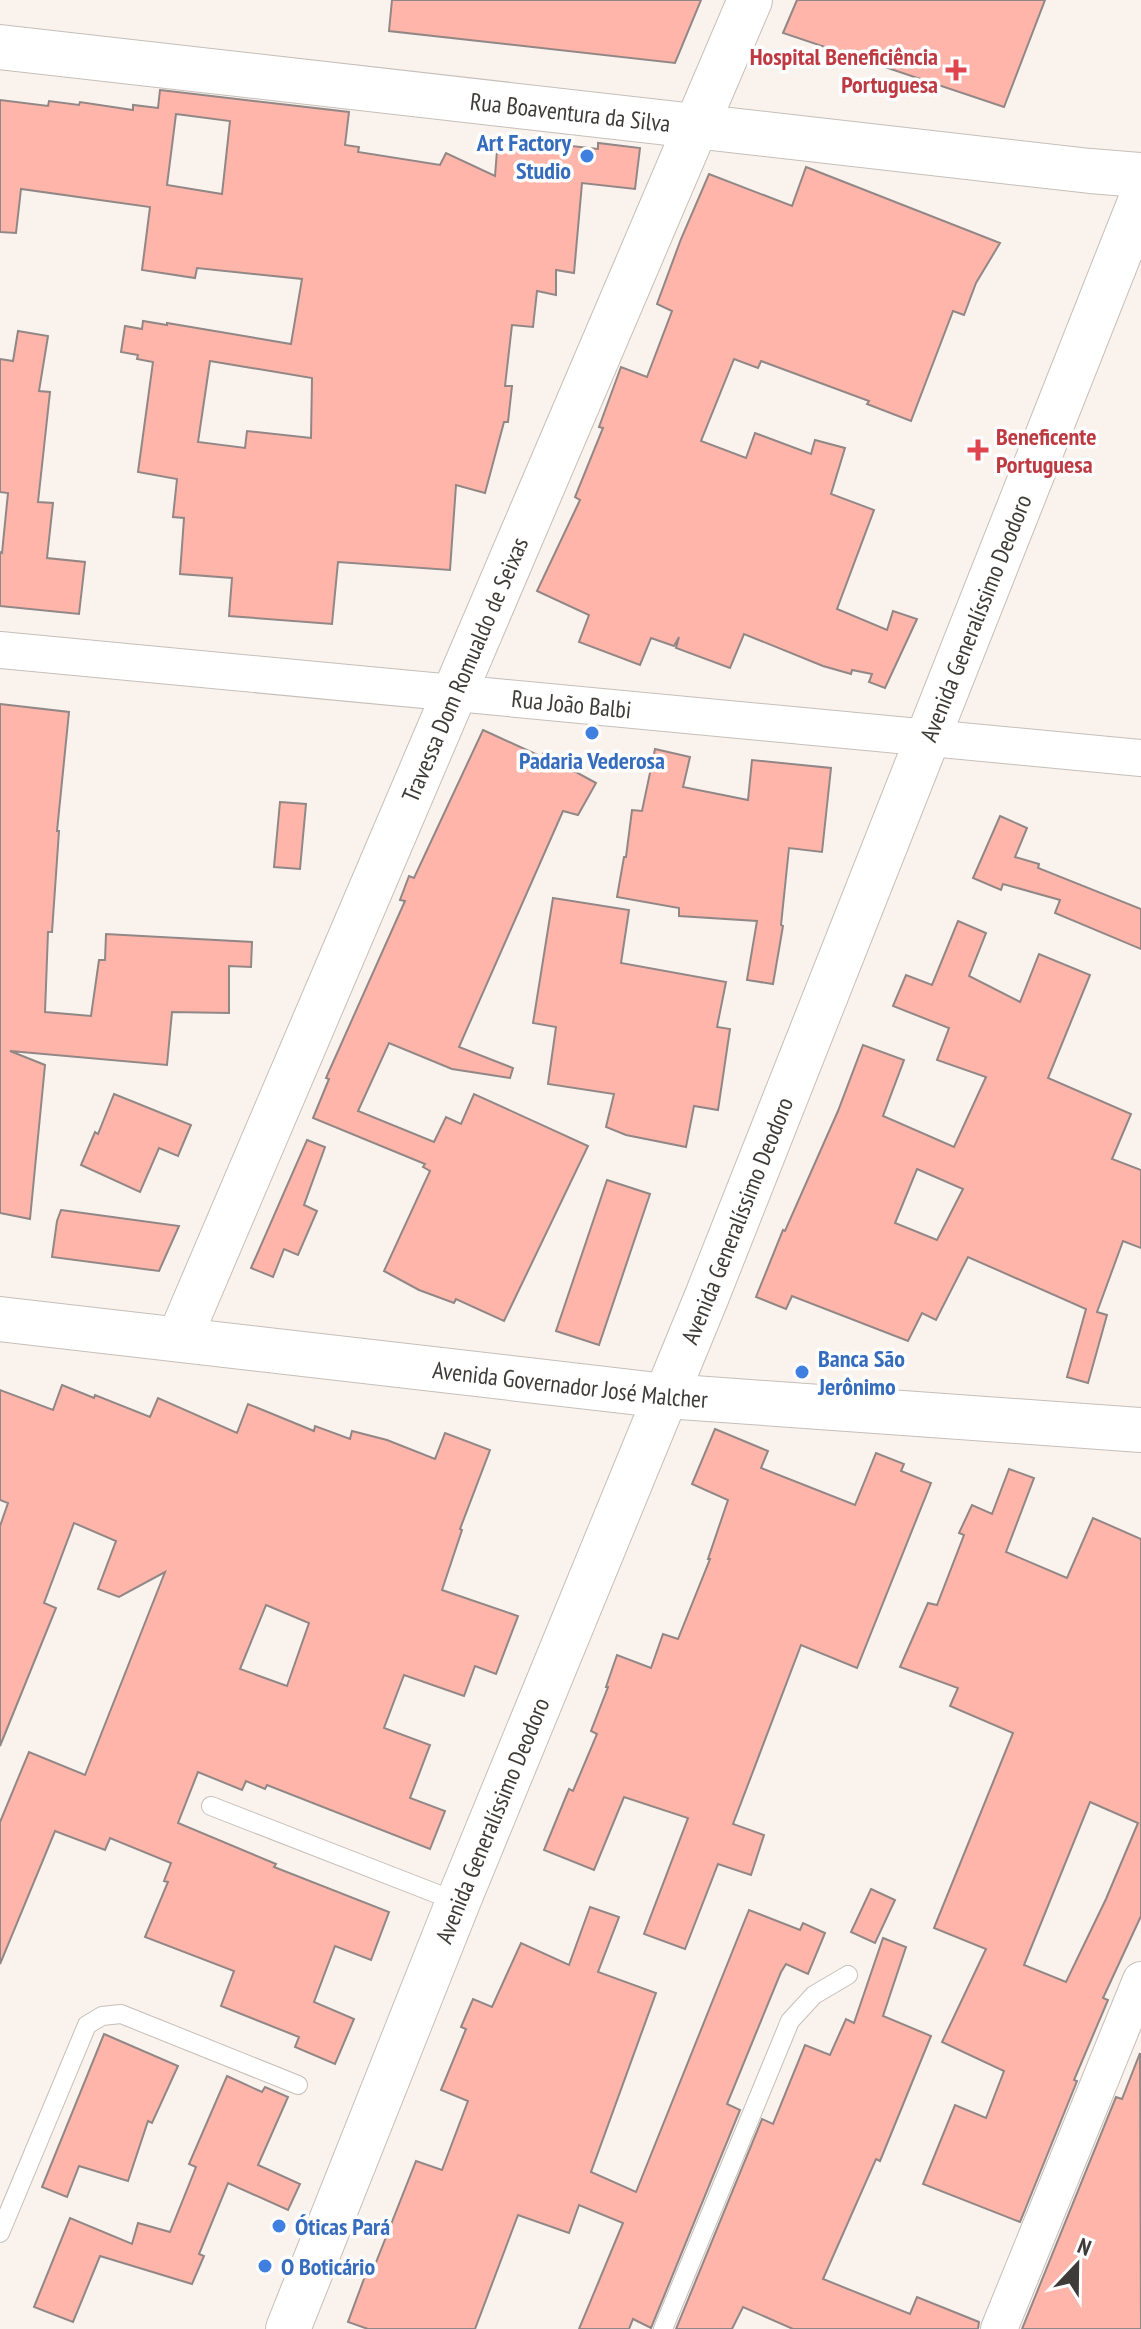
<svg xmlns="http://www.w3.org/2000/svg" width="1141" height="2329" viewBox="0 0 1141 2329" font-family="'PT Sans Narrow',sans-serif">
<rect width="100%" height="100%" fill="#faf2ec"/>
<g fill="#ffb5a9" stroke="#918786" stroke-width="2" fill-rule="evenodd">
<polygon points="392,0 701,0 675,63 389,31"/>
<polygon points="797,0 1045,0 1004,107 783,33"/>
<path d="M 160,90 L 349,112 L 345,145 L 359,147 L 358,152 L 440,165 L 446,153 L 495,176 L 498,138 L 598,149 L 598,143 L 640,148 L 635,189 L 582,183 L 574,273 L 556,270 L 556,295 L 537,291 L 533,327 L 512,325 L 505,386 L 512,386 L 508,422 L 504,422 L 485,493 L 456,485 L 450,570 L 338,562 L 332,624 L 229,616 L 232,578 L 180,574 L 184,518 L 173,517 L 177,479 L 138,472 L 153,362 L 137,359 L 138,355 L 121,352 L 125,326 L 142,329 L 143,321 L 167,325 L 167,323 L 291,344 L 302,279 L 197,268 L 195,278 L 142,270 L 150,207 L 21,189 L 16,233 L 0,232 L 0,100 L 48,106 L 49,101 L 79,105 L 80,102 L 133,110 L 133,105 L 158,108 ZM 176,114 L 230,121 L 222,194 L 167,185 ZM 210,361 L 312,378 L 311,438 L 247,431 L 245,448 L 198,442 Z"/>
<polygon points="806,167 1000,243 976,283 964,315 953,311 911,421 867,404 869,401 761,361 758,368 734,359 701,441 746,458 755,433 811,454 815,440 845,448 831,494 874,510 837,609 887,630 893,611 917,619 885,688 869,682 872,674 852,670 851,674 823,666 744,634 730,668 676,648 679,637 674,646 651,638 640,665 579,642 589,615 537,591 580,500 575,497 603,428 599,427 621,367 647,377 672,311 657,304 681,239 709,174 792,206"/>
<polygon points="18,331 48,336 39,391 50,392 38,502 53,503 47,558 85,562 79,614 0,606 0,552 2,553 8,493 0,492 0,359 13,361"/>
<polygon points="0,704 69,712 57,831 59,831 52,932 48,932 45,1012 91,1016 99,960 105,960 106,934 252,942 251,967 229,966 229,1013 172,1012 167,1065 10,1051 45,1065 30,1219 0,1213"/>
<polygon points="483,730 542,757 543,754 596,783 578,815 563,811 459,1047 513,1068 510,1078 452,1069 389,1043 358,1111 434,1142 446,1117 461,1124 474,1094 588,1146 504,1321 456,1299 454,1303 419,1290 384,1271 430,1171 423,1167 425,1164 313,1118 329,1079 326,1078 405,901 400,900 409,876 414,878"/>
<polygon points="655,749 690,757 683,787 748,800 752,760 831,768 822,852 789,848 781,925 783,926 773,984 747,980 757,921 679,916 679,908 617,897 624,857 626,857 632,810 642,811"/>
<polygon points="280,802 306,804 300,869 274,867"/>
<polygon points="1000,816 1027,828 1015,857 1039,864 1038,868 1141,909 1141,949 1055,913 1060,900 1003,884 1001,890 973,878"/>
<polygon points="553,898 629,910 621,963 726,982 717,1027 730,1029 718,1110 694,1106 686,1147 626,1135 606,1127 614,1094 548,1084 556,1027 533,1023"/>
<path d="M 958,921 L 986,933 L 969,976 L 1020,1002 L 1039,954 L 1090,975 L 1048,1078 L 1131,1114 L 1112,1159 L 1141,1170 L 1141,1248 L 1123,1241 L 1097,1312 L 1107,1315 L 1088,1383 L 1067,1377 L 1086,1309 L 968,1257 L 936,1320 L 922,1313 L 908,1341 L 792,1296 L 786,1309 L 756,1297 L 783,1230 L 785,1231 L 838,1111 L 863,1045 L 904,1060 L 883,1116 L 954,1147 L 986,1077 L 937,1060 L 949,1028 L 893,1006 L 906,975 L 932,985 ZM 917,1169 L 963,1189 L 937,1240 L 895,1223 Z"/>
<polygon points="114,1094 191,1125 178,1156 159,1148 140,1192 81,1165 95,1132 98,1134"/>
<polygon points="307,1140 325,1147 304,1205 317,1211 298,1255 284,1249 273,1277 251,1268"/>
<polygon points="607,1180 650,1194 599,1345 556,1331"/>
<polygon points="61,1210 179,1226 159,1271 52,1257 57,1221"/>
<path d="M 62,1385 L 94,1398 L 95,1395 L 150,1417 L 158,1398 L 237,1433 L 248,1404 L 314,1431 L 315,1426 L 350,1439 L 352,1431 L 387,1440 L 435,1459 L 445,1433 L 490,1450 L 460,1529 L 462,1530 L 442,1590 L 518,1616 L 496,1674 L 475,1666 L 464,1696 L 404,1675 L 384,1728 L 430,1745 L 410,1798 L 445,1811 L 430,1849 L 267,1785 L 265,1789 L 246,1781 L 242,1790 L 198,1772 L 178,1823 L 276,1864 L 274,1867 L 389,1912 L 371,1960 L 335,1946 L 314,2002 L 354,2019 L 335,2064 L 295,2047 L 299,2037 L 221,2006 L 234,1971 L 145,1937 L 168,1882 L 164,1881 L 171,1863 L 110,1838 L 105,1850 L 55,1831 L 0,1964 L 0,1822 L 29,1752 L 85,1775 L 165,1572 L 119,1597 L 98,1589 L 116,1541 L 74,1523 L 44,1603 L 56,1608 L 0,1746 L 0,1526 L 8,1503 L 0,1500 L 0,1390 L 53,1410 ZM 266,1605 L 309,1623 L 287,1686 L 240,1669 Z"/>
<polygon points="715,1429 768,1451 761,1468 855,1505 876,1453 904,1464 901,1471 931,1483 857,1668 801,1645 733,1824 764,1835 751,1875 718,1864 685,1949 644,1934 688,1818 624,1797 594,1870 544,1850 569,1789 573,1791 597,1734 591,1731 608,1687 606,1687 617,1655 651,1668 663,1634 678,1639 710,1559 708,1559 728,1500 692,1484"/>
<path d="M 1009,1469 L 1034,1478 L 1006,1552 L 1067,1578 L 1093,1518 L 1141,1539 L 1141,1916 L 1103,1998 L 1108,2000 L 1074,2080 L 1077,2081 L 1020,2222 L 923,2184 L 955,2105 L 986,2118 L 1004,2071 L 942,2042 L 986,1949 L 934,1928 L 1013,1733 L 950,1706 L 958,1688 L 900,1667 L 928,1603 L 937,1605 L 964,1535 L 959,1533 L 972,1505 L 992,1514 ZM 1090,1802 L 1138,1823 L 1106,1899 L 1066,1982 L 1024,1965 Z"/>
<polygon points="871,1889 895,1900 875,1943 851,1932"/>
<polygon points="590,1907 619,1917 598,1972 656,1993 591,2172 636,2192 749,1910 800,1930 803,1923 825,1933 808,1974 786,1964 781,1972 727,2104 740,2110 651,2328 633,2319 629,2329 579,2329 623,2223 579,2205 569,2233 518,2215 475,2329 368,2329 348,2322 368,2268 373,2270 416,2161 442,2170 468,2101 441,2090 466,2029 461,2027 473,1999 492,2007 521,1943 569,1965"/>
<polygon points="883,1938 906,1947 883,2016 931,2036 880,2161 876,2159 823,2279 910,2314 917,2297 979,2322 978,2329 793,2329 743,2307 732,2329 676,2329 762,2119 773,2124 805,2045 830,2055 846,2019 854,2023"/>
<polygon points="104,2034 178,2066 152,2123 148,2121 128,2181 79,2166 67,2197 42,2187"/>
<polygon points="1140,2053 1141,2329 1022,2329 1116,2097 1122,2099"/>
<polygon points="227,2076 262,2092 265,2087 288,2097 258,2165 300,2184 288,2210 228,2183 199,2254 204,2256 192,2284 100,2256 73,2322 34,2307 70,2218 132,2244 138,2223 170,2232 196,2167 189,2164"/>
</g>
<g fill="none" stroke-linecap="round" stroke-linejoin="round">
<g stroke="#c6beb9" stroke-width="20">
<g id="lane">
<polyline points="211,1806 458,1902"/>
<polyline points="0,2233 87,2025 102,2016 121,2014 298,2085"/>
<polyline points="663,2329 790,2021 814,1995 848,1975"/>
</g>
</g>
<g stroke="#c6beb9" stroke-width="38">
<g id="street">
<path id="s1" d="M 0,650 C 381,684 761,723 1141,758"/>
<polyline points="999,2329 1141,1980"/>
</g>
</g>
<g stroke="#c6beb9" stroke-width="46">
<g id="secondary">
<path id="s2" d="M 0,47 L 1090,171 L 1141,175"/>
<path id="s3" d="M 179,1339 L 750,0"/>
<path id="s4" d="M 288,2329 L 458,1902 L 707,1296 L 1141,199"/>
</g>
</g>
<g stroke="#c6beb9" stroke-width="46">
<g id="primary">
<path id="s5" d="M 0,1319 L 666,1396 L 1141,1430"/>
</g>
</g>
<use href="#lane" stroke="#fff" stroke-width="18"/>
<use href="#street" stroke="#fff" stroke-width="36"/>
<use href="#secondary" stroke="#fff" stroke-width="44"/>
<use href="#primary" stroke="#fff" stroke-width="44"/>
</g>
<g fill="#e0444e" stroke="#fff" stroke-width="3">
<path d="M952 58h8v8h8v8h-8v8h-8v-8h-8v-8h8z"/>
<path d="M974 438h8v8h8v8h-8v8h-8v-8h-8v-8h8z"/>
</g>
<g fill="#3f7fe0" stroke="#fff" stroke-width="3">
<circle cx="587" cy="156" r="8"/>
<circle cx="592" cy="733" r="8"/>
<circle cx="802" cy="1372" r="8"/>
<circle cx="279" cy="2226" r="8"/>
<circle cx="265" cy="2266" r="8"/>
</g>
<g text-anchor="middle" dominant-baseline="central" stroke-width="7" stroke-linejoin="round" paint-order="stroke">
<g font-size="24" font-weight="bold" fill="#be3a42" stroke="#fff" text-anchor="end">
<text x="938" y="56">Hospital Beneficiência<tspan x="938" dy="28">Portuguesa</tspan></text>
<text x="996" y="436" text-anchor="start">Beneficente<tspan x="996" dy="28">Portuguesa</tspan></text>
</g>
<g font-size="24" fill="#3e3b38" stroke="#fff">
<text stroke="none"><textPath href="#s2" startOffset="574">Rua Boaventura da Silva</textPath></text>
<text stroke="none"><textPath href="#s4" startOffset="1844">Avenida Generalíssimo Deodoro</textPath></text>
<text stroke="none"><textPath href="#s3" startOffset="728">Travessa Dom Romualdo de Seixas</textPath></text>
<text stroke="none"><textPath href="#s1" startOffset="574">Rua João Balbi</textPath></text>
<text stroke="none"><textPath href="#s4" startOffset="1196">Avenida Generalíssimo Deodoro</textPath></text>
<text stroke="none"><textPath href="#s5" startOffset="574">Avenida Governador José Malcher</textPath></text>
<text stroke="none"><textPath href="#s4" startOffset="548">Avenida Generalíssimo Deodoro</textPath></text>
</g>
<g font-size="24" font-weight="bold" fill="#366cbe" stroke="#fff" text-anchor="start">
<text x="571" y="142" text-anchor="end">Art Factory<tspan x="571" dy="28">Studio</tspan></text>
<text x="592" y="760" text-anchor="middle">Padaria Vederosa</text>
<text x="818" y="1358">Banca São<tspan x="818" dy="28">Jerônimo</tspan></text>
<text x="295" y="2226">Óticas Pará</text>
<text x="281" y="2266">O Boticário</text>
</g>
</g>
<g transform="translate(1077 2265) rotate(22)" stroke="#ffffff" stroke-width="6" paint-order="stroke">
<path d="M0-6L14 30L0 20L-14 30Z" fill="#3e3b38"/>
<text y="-12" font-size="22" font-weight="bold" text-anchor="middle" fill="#3e3b38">N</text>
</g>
</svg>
